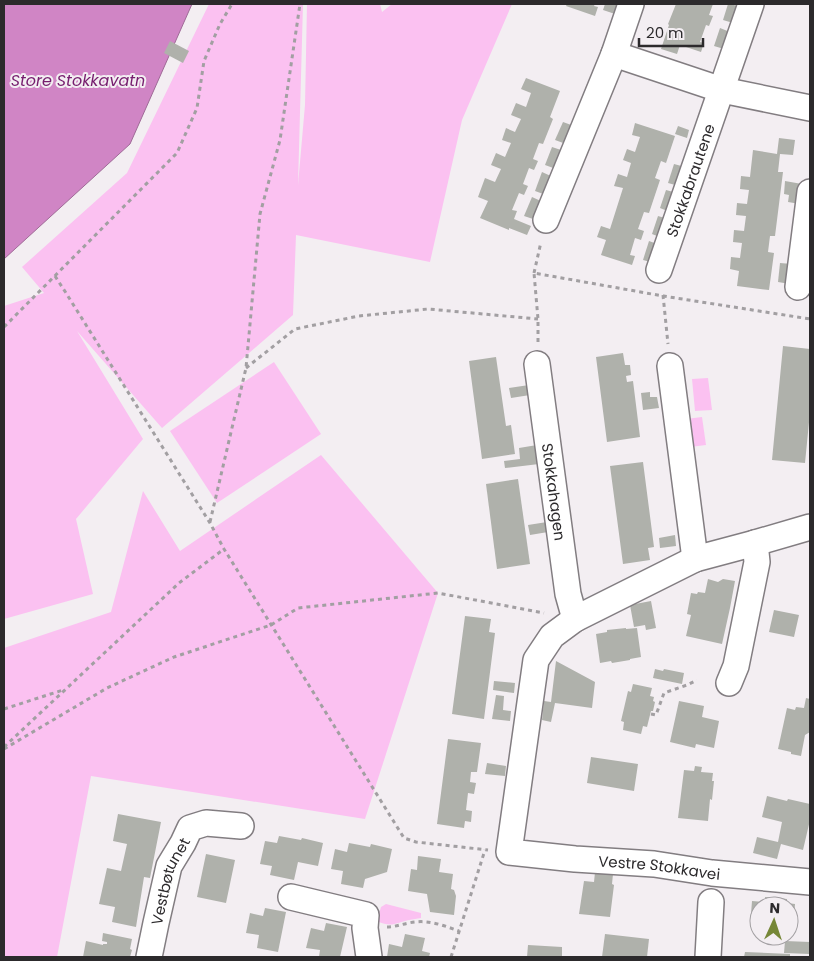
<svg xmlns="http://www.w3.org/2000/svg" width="814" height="961" viewBox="0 0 814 961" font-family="Poppins,sans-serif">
<rect width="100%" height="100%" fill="#f3eef2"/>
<g fill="#fbc1f1">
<polygon points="209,4 303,4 298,185 305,105 307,4 380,4 382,12 392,4 512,4 462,120 430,262 296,235 293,315 162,428 77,331 143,439 76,519 93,594 4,619 4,306 44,293 22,267 127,173"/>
<polygon points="274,362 321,434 217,503 170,431"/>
<polygon points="708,378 712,410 695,411 692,379"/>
<polygon points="702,417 706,445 690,447 686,419"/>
<polygon points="321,455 438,593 365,819 91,776 57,957 4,957 4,648 111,612 143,491 180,551"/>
<path d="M 386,904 L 421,913 L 421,918 C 417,919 413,919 409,920 C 395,923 392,928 377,921 L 381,907 Z"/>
</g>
<polygon fill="#d085c5" stroke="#9f6a97" points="4,4 192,4 130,144 4,259"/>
<g fill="#afb1ab">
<polygon points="567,4 595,4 594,6 598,7 595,16 566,6"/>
<polygon points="605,4 622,4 618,15 603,10"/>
<polygon points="676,4 713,4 709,15 713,16 709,26 706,25 700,42 704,43 701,52 680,45 677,54 661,49 669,25 668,24"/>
<polygon points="728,4 739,6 733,23 723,20"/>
<polygon points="720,28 730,32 724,49 714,46"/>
<polygon points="170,41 189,51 183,63 164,53"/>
<polygon points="526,78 560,91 550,117 553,119 543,144 539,143 533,159 538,161 534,170 529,168 523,184 528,186 524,195 519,193 512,210 517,211 514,219 531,226 527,235 509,228 509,230 480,218 488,201 478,197 485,178 495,182 501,169 491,165 496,153 505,157 511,143 502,140 506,128 515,132 521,119 511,115 516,103 526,107 531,93 521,89"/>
<polygon points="563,122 574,126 566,144 555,140"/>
<polygon points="635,123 675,136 666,163 661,161 655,178 660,180 649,213 644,212 638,229 644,231 641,240 635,238 630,255 635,256 632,265 601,255 606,240 597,237 601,226 610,229 623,188 614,186 618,174 627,177 631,163 623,160 627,149 635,152 640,137 632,135"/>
<polygon points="678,126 689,130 687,138 675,134"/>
<polygon points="779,138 795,140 793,155 780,154 778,172 783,172 775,236 770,236 768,252 774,253 769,290 737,286 739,271 730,269 731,257 740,258 742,243 733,242 734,230 744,231 746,216 736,215 737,203 747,204 749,190 740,189 741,176 750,177 753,150 777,154"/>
<polygon points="552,147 564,151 556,169 545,165"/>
<polygon points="674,164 685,167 679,186 668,183"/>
<polygon points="542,172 553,177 546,195 535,191"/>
<polygon points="785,181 802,184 800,204 788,202 789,195 784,194"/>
<polygon points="666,190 677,193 670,212 660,208"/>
<polygon points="532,197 543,202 536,220 524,216"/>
<polygon points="658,216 668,219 662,238 652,234"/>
<polygon points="649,241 660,245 654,263 643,260"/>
<polygon points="780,263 792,264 790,284 778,282"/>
<polygon points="783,346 810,349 809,360 810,360 810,412 805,463 772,460"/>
<polygon points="623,353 625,365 630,365 631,375 626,376 627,382 633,381 640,437 607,442 596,357"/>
<polygon points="496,357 506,426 511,425 515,454 482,459 469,361"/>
<polygon points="529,385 530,395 511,398 509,388"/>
<polygon points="650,392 650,397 657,397 659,408 643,410 641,393"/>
<polygon points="537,445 539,464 505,468 504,461 520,459 519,448"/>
<polygon points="643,462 654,547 648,548 650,560 623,564 610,466"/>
<polygon points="518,479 530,564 497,569 486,484"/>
<polygon points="547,522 548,532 530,535 528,525"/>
<polygon points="675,535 676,546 660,548 659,538"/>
<polygon points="708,579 718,582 723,579 735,581 730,608 722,644 686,636 691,615 687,614 691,593 697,594 698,592 705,593"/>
<polygon points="651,601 656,628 646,630 645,625 634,627 630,605"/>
<polygon points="774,610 799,615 794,637 769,632"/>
<polygon points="465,616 491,619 489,632 495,633 484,719 452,714"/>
<polygon points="626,628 626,629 637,628 641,657 630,659 630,660 612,663 611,661 600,663 596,634 607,632 607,630"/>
<polygon points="556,661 595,682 592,708 555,703 551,722 542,720 544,701 551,702"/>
<polygon points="655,669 663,671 664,669 684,673 682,684 653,678"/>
<polygon points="494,681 515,683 514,693 493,690"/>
<polygon points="633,684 652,688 650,696 654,697 653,701 655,702 653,711 651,711 647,727 643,726 641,734 623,730 624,722 621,721 628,691 631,692"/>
<polygon points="496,695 504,696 503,710 511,711 510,721 492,719"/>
<polygon points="806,698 810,699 810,732 805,735 801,756 791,754 791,752 778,749 787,708 795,710 796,707 804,708"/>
<polygon points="679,701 704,706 702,717 719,721 714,748 696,744 695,748 670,742"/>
<polygon points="448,739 481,743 477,772 471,772 470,782 476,783 474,794 468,793 466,810 472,811 471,822 465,821 464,828 437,824"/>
<polygon points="591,757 638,764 634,791 587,783"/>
<polygon points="487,763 506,766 505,776 485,774"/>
<polygon points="695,766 702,767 701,772 713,773 712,781 714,781 712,800 710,799 708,821 678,818 684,770 694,771"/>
<polygon points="767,796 787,801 788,799 810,804 810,820 803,850 781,844 777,859 753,853 757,837 778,842 782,822 762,817"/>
<polygon points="118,814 161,822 150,878 144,877 136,927 112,922 115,907 99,904 107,868 121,871 127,844 113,841"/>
<polygon points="279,836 301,840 302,838 323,843 318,866 298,862 294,880 270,875 272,866 260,864 265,841 277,843"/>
<polygon points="349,843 370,847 371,844 392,849 387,872 365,879 363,888 341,884 343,871 331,869 335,849 347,852"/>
<polygon points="206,854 235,860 226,903 197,897"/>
<polygon points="418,856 441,859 439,872 453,874 451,889 454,890 456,896 454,915 430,912 427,894 408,891 411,869 417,870"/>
<polygon points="595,872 613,874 612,884 614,885 610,917 579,914 584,881 594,882"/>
<polygon points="765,897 787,899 787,903 795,904 793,930 789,930 789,906 759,906 759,928 750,927 752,901 765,902"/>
<polygon points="265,908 286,912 278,952 257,948 259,935 246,933 250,913 263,916"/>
<polygon points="326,923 347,927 340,957 319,957 320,950 306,948 311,928 324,931"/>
<polygon points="103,933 132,939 130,949 132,950 130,957 83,957 86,941 103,945 103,944 107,944 107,942 102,941"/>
<polygon points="405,934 425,938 422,951 430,953 429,957 387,957 389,944 402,947"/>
<polygon points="605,934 649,939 647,957 602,957"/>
<polygon points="785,941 810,942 810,954 784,953"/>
<polygon points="528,945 562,947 562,957 527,957"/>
<polygon points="745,952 790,954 790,957 744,957"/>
</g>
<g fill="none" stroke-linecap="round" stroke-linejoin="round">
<g stroke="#827d81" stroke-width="28">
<g id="minor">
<polyline points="614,54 722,90 810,108"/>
<polyline points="546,220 614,54 631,4"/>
<path id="s1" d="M 659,270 L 751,4"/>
<polyline points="798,287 810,192"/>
<path id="s2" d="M 537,364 L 568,594 L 575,619"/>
<polyline points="670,366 695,559"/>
<path id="s3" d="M 810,527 L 755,543 L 695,559 L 575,619 L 552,636 L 536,660 L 509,852 L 575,859 L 654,864 L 712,873 L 810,882"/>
<polyline points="729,683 736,666 757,562 755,543"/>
<polyline points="291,897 366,915 365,928 369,957"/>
<path id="s4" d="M 149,957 L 156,923 L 169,866 L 183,843 L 190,828 L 206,823 L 241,826"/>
<polyline points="708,957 711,902"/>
</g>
</g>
<g stroke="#a29fa2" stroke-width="3" stroke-dasharray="4 4" stroke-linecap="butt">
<polyline points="534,273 541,242"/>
<polyline points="55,276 66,293 210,523 224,549 404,838 416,842 488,850"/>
<polyline points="663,295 668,344"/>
<polyline points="4,327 177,153 197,108 204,61 220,24 232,4"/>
<polyline points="538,342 538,319 534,273 663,296 810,319"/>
<polyline points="246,368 295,329 359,316 428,309 538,319"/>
<polyline points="210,522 246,368 260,214 280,140 300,4"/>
<polyline points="4,709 63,690"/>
<polyline points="651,714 656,715 664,693 687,685 697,680"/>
<polyline points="4,747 179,583 224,549"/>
<polyline points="4,749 107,688 174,657 271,625 298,608 438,593 544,613"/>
<path d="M 387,927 C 396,927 405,923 415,922 C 430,920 445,926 459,931"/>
<polyline points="451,957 485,850"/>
</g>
<use href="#minor" stroke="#fff" stroke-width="25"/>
</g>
<g text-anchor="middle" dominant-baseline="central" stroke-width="4" stroke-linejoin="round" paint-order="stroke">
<g font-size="15" fill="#2c2a2c" stroke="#f3eef2">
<text stroke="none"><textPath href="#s1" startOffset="95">Stokkabrautene</textPath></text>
<text stroke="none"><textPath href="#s2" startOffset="129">Stokkahagen</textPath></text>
<text stroke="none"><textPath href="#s3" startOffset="656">Vestre Stokkavei</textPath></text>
<text stroke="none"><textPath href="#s4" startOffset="79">Vestbøtunet</textPath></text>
</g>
<g font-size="16" font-style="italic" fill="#761d6e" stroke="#f3eef2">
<text x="78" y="80">Store Stokkavatn</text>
</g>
</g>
<rect width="814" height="961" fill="none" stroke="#2c2a2c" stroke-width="10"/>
<g transform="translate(774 921) rotate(3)"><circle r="24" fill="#f3eef2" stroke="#a3a0a3"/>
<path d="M0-4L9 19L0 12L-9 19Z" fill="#768737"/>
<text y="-8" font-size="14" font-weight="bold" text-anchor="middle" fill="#2c2a2c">N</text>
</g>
<path d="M639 38v8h64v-8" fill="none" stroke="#2c2a2c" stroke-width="2.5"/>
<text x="646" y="38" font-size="15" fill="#2c2a2c" stroke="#f3eef2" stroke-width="4" paint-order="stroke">20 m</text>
</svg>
